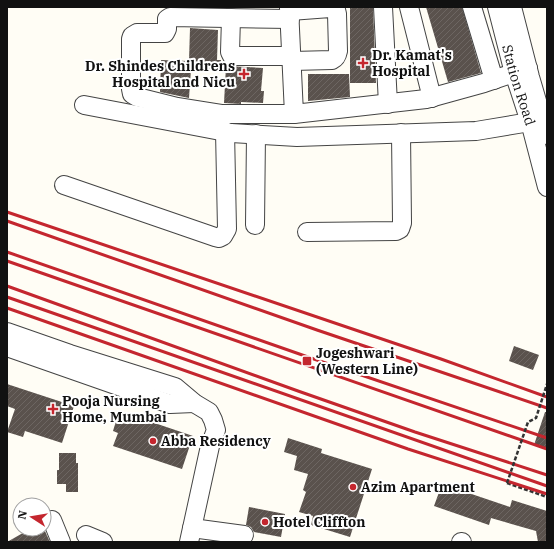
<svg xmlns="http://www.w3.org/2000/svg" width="554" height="549" viewBox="0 0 554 549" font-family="'IBM Plex Serif',serif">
<defs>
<pattern id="building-hatch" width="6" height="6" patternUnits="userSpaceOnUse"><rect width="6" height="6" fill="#5a524d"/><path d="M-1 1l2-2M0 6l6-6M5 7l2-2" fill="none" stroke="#6d6662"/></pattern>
</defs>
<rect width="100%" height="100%" fill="#fffdf5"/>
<g fill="url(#building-hatch)">
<polygon points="350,7 373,7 376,83 350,83"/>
<polygon points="426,7 462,7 481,73 448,82"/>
<polygon points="190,28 218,30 217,60 221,60 220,70 191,69 189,98 160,92 161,60 189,61"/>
<polygon points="226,66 263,68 261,91 264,91 263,103 241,102 241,104 224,103"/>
<polygon points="308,74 349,74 350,97 308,101"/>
<polygon points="514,346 539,355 533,370 509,361"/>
<polygon points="7,384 74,406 62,443 25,431 23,437 7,432 15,409 7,406"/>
<polygon points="119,411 193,436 182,469 113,446 118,433 113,431"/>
<polygon points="545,412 547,412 547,449 534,445"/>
<polygon points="288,438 322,449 321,453 372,469 350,537 311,525 313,516 299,512 306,492 303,490 308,474 294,470 297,456 284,452"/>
<polygon points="59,453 76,453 76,463 78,463 78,492 66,492 66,484 57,484 57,470 59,470"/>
<polygon points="442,484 510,507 512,500 547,511 547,542 538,542 536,531 491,518 489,525 434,506"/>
<polygon points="249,507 285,514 281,537 254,532 251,527 246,525"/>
<polygon points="30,529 44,529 50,542 7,542"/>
</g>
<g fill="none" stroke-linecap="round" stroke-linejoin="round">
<g stroke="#444" stroke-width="20">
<g id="minor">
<polyline points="383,7 388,104"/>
<polyline points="409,7 432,98"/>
<polyline points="472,7 494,80"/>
<path id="s1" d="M 497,7 L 514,73 L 530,122 L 547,187"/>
<polyline points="512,7 530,77 547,135"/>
<polyline points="289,8 294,114 426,99 484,83 528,68"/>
<path d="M 290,11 L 330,8 L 336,10 L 337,14 L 338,51 C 337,56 336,58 332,60 L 292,61"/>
<polyline points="231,18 230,52 232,56 292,56"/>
<polyline points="290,19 170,17 167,19 167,29 165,33 137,33 132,36 131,39 131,89 132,94 137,97 177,107 221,114 294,114"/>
<polyline points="84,105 231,133 297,137 476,131 530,122 542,117"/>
<polyline points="64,185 215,237 219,238 223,236 227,229 225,131"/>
<polyline points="255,225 256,134"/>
<polyline points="307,232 396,231 400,229 402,223 401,133"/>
<polyline points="7,332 70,354 175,387 194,403 209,412 213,420 216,430 210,446 189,542"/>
<polyline points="7,347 170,404 194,403"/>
<polyline points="52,520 61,542"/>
<polyline points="192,528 244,535"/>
<polyline points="86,535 103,542"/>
<polyline points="461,542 462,542"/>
</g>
</g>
<polyline stroke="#333" stroke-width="2.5" stroke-dasharray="4 2" stroke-linecap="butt" points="507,483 547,497"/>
<use href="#minor" stroke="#fff" stroke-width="18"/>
<g stroke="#c4262e" stroke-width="3">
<polyline points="7,212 441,359 547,397"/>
<polyline points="7,221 317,330 547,408"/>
<polyline points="7,252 308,357 547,438"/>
<polyline points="7,261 547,449"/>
<polyline points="7,286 298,391 415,432 547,475"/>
<polyline points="7,297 547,486"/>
<polyline points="7,308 408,449 547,494"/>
</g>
<polyline stroke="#333" stroke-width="2.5" stroke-dasharray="4 2" stroke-linecap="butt" points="507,483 528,422 536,418 547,384"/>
</g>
<g fill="#c4262e" stroke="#fff" stroke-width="1.5">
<path d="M361 57h4v4h4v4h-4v4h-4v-4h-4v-4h4z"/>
<path d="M242 68h4v4h4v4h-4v4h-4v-4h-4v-4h4z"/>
<rect x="302" y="356" width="10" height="10" rx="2"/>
<path d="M51 403h4v4h4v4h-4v4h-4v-4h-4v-4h4z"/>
<circle cx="153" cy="441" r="4"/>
<circle cx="353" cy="487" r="4"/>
<circle cx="265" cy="522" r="4"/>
</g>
<g text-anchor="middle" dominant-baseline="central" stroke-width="4" stroke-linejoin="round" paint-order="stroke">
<g font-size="14" font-weight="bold" fill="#111" stroke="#fff" text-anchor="start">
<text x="372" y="55">Dr. Kamat's<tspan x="372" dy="16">Hospital</tspan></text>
<text x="235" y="66" text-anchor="end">Dr. Shindes Childrens<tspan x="235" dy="16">Hospital and Nicu</tspan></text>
<text x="316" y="353">Jogeshwari<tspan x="316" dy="16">(Western Line)</tspan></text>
<text x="62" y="401">Pooja Nursing<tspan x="62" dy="16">Home, Mumbai</tspan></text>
<text x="161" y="441">Abba Residency</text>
<text x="361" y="487">Azim Apartment</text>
<text x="273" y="522">Hotel Cliffton</text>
</g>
<g font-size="14" fill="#111" stroke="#fff">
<text stroke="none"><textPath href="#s1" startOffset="81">Station Road</textPath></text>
</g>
</g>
<rect width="554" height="549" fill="none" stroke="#111111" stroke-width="16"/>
<g transform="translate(32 517) rotate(282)"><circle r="19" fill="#ffffff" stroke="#a0a0a0"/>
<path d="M0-3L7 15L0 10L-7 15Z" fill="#c4262e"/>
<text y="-6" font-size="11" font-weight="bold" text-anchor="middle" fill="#111111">N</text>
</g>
</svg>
